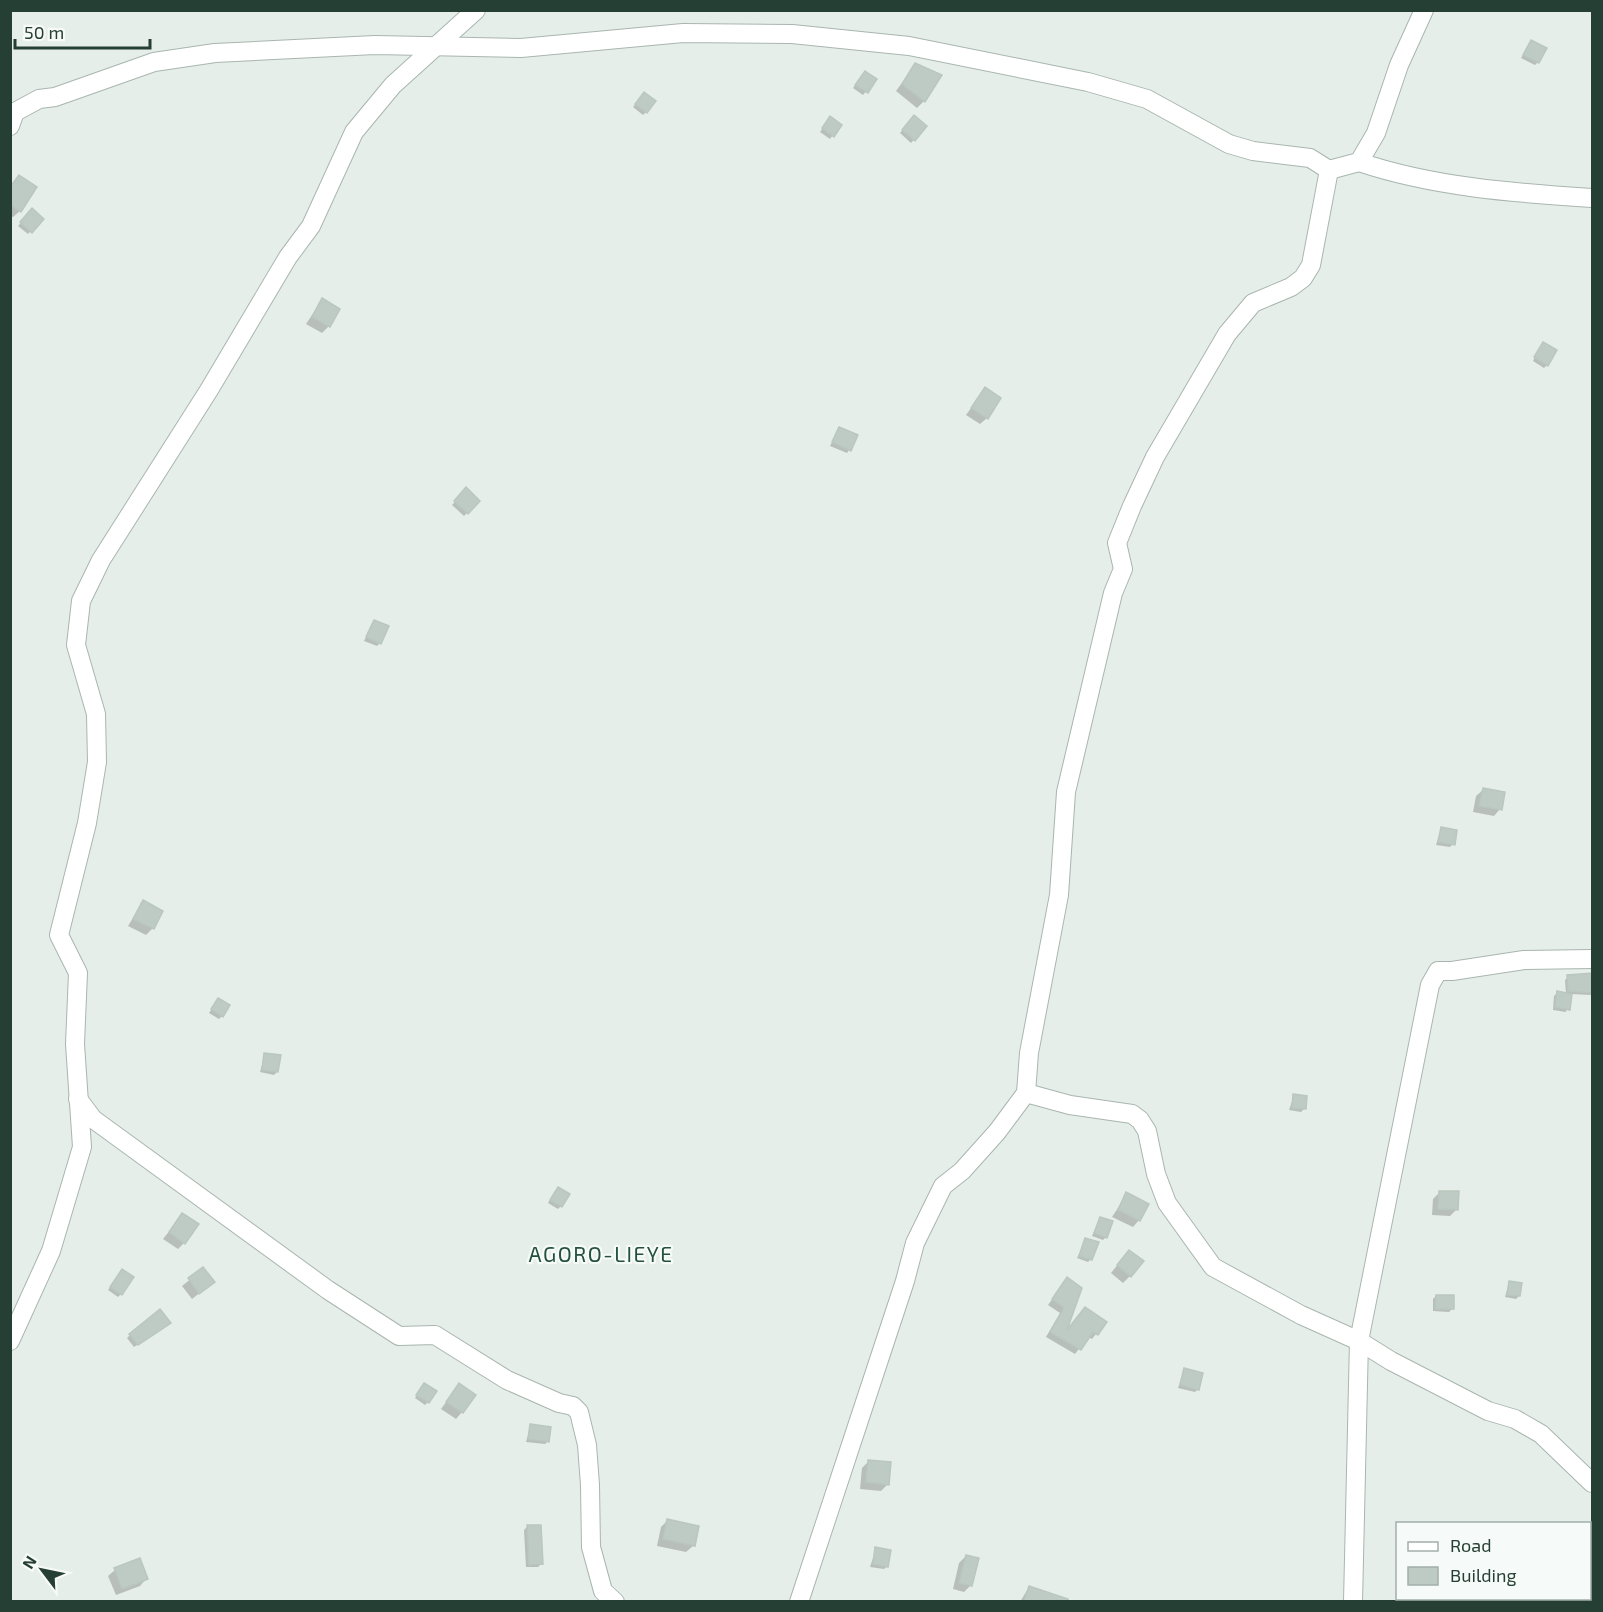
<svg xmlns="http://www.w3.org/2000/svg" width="1603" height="1612" viewBox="0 0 1603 1612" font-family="'Exo 2',sans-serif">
<rect width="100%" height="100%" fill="#e6eee9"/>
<g fill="#0003">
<polygon points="1531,42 1538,62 1535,65 1521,58"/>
<polygon points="915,65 924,101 917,108 896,91"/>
<polygon points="862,76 875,80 863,95 853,88"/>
<polygon points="642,97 646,112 643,115 633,107"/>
<polygon points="914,117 925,127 911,143 900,133"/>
<polygon points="828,121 840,125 830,139 820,132"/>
<polygon points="19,177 20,211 13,217 10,216 10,186"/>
<polygon points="32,210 42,219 28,234 18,226"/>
<polygon points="322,300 329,326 322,333 306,324"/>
<polygon points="1540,347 1547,365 1544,368 1533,361"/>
<polygon points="985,389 987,418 980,424 966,415"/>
<polygon points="839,429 849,450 847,453 830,446"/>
<polygon points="466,490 478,501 464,516 452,505"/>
<polygon points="374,621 380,643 377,646 364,641"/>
<polygon points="1483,790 1500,809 1494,816 1473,812 1476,796"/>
<polygon points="1441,829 1453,844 1450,847 1436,845"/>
<polygon points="143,902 153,928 146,935 128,926"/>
<polygon points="1568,977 1592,980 1592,995 1570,994 1566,1012 1553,1010 1554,996 1557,993 1566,994 1565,980"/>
<polygon points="216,1003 222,1016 219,1019 209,1013"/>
<polygon points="265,1054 277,1072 274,1075 260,1072"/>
<polygon points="1294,1096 1304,1109 1301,1112 1289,1110"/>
<polygon points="555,1191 561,1206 558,1209 548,1203"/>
<polygon points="1440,1192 1457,1209 1450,1216 1432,1215 1433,1199"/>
<polygon points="1127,1194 1139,1220 1133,1227 1112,1217"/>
<polygon points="183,1214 184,1243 178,1249 163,1239"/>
<polygon points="1100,1219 1106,1237 1103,1240 1092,1236"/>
<polygon points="1086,1239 1091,1259 1088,1262 1077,1258"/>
<polygon points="1123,1258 1130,1276 1123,1283 1111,1273"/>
<polygon points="203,1269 206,1288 192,1299 182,1286"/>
<polygon points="120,1274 121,1294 118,1297 108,1290"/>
<polygon points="1067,1279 1064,1333 1085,1309 1105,1322 1096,1334 1092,1339 1088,1337 1075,1354 1046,1337 1060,1313 1048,1305"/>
<polygon points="1509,1283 1519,1296 1516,1299 1505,1297"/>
<polygon points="1436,1296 1452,1309 1449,1312 1433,1311 1433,1299"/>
<polygon points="166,1325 134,1347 127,1338 130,1335"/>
<polygon points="1184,1370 1198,1389 1195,1392 1178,1388"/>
<polygon points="459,1385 462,1412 456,1419 441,1409"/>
<polygon points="421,1387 428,1402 425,1405 415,1398"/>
<polygon points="531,1425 548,1441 545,1444 526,1442"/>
<polygon points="869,1461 888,1484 881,1491 860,1489 862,1468"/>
<polygon points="668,1520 697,1527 693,1546 686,1552 657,1546 661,1527"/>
<polygon points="527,1527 541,1564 538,1567 526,1567 524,1530"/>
<polygon points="876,1549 887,1566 884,1569 870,1567"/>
<polygon points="966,1556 971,1585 964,1592 953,1589 959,1563"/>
<polygon points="115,1570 146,1579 140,1586 116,1595 108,1576"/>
<polygon points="1029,1587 1055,1602 1020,1602"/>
</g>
<g fill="#becbc5" stroke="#b9c7bf" stroke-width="1.5">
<polygon points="1531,40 1547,48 1539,63 1523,55"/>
<polygon points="915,63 942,75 925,102 902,84"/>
<polygon points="865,71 877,79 868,93 855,85"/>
<polygon points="644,92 656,101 647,113 635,104"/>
<polygon points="914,115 927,126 915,141 902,130"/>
<polygon points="830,116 842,125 834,137 822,128"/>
<polygon points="19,175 37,187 21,212 10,205 10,187"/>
<polygon points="32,208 44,219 32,233 20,222"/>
<polygon points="322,298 340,309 330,327 312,317"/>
<polygon points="1543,342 1557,350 1548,366 1534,357"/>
<polygon points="985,387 1001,398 988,419 971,408"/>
<polygon points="839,427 858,435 851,451 832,442"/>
<polygon points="466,487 480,501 468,514 454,501"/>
<polygon points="374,620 389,626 381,644 366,637"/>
<polygon points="1483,788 1505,792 1502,810 1479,806"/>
<polygon points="1441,827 1457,830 1455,845 1438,842"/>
<polygon points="143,900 163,911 154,929 133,919"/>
<polygon points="1593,973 1593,993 1568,991 1567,975"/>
<polygon points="1557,991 1572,994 1570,1010 1555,1007"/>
<polygon points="218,998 230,1005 223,1017 211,1009"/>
<polygon points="264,1053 281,1055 278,1072 262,1070"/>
<polygon points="1293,1094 1307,1096 1306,1109 1292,1108"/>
<polygon points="558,1187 570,1194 562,1207 550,1200"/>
<polygon points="1439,1191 1459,1191 1458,1210 1438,1209"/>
<polygon points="1126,1192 1149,1204 1140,1221 1118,1210"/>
<polygon points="182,1213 199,1224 185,1244 169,1232"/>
<polygon points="1100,1217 1113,1221 1107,1238 1094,1233"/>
<polygon points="1085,1238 1099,1242 1092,1260 1079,1256"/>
<polygon points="1129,1250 1144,1261 1131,1277 1117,1265"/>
<polygon points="203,1267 215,1282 199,1294 188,1278"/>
<polygon points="122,1269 134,1277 122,1295 110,1287"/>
<polygon points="1067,1277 1082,1288 1067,1330 1085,1307 1107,1322 1098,1335 1093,1332 1081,1350 1050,1332 1064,1308 1052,1299"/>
<polygon points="1509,1281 1522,1283 1520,1296 1507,1295"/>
<polygon points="1436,1295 1454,1295 1454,1309 1435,1309"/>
<polygon points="160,1309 171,1323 138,1345 129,1334"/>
<polygon points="1184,1368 1203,1373 1199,1390 1180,1385"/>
<polygon points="424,1383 437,1391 429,1403 416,1395"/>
<polygon points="459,1383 476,1395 463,1413 446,1402"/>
<polygon points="530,1424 551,1427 549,1442 528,1439"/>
<polygon points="868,1460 891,1462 889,1485 866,1482"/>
<polygon points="667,1519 699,1526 695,1546 663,1539"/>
<polygon points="527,1525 541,1525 543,1564 529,1565"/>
<polygon points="875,1547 891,1550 888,1567 873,1564"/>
<polygon points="966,1555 979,1558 972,1586 959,1583"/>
<polygon points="140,1558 148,1579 122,1589 114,1568"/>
<polygon points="1029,1586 1068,1599 1068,1602 1024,1602"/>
</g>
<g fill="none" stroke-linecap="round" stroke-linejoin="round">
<g stroke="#a9b6af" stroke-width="20">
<g id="street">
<polyline points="10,126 15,112 39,99 55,97 154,62 215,53 375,45 521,48 683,33 792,34 909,46 1088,82 1147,99 1229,144 1253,151 1310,158 1329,170"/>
<path d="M 1359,162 C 1433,187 1515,193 1592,198"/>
<polyline points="1329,170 1359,162 1376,133 1399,65 1424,10"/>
<polyline points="1026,1093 1070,1105 1132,1114 1140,1120 1147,1131 1156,1174 1167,1203 1213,1267 1301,1315 1359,1341 1391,1361 1488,1411 1515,1419 1541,1434 1592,1483"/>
<polyline points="78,1099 93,1119 328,1290 399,1336 435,1335 507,1380 559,1403 573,1406 579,1412 587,1445 590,1485 591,1547 603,1591 615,1602"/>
<polyline points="10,1341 51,1251 82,1147 75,1044 78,973 59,935 87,823 97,762 96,714 76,645 81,601 101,560 209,390 288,257 311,226 354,132 393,85 476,10"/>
<polyline points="799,1602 905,1281 915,1243 943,1186 962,1171 997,1132 1026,1093 1029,1053 1059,895 1066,792 1113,593 1123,569 1117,543 1132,506 1155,457 1227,334 1253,303 1291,287 1303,278 1311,265 1329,170"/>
<polyline points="1353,1602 1359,1341 1430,985 1438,971 1452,971 1524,960 1592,959"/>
</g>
</g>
<use href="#street" stroke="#fff" stroke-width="18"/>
</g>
<g text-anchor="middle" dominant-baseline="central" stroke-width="4.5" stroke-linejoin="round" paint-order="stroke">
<g font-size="21" letter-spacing="1.5" fill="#23503f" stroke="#f6faf8">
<text x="601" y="1253">AGORO-LIEYE</text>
</g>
</g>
<rect width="1603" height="1612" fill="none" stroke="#263f35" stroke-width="24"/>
<rect x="1396" y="1522" width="195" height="78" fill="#f6faf8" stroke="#a3afaa" stroke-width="1.5"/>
<rect x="1408" y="1542" width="30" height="9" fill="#ffffff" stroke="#a3afaa" stroke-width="1.5"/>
<text x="1450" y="1552" font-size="18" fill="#263f35">Road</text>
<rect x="1408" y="1567" width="30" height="18" fill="#becbc5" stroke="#a3afaa" stroke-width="1.5"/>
<text x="1450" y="1582" font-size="18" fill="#263f35">Building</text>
<g transform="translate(42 1570) rotate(302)" stroke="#f6faf8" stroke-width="4.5" paint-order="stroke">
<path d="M0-4.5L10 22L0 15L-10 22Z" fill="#263f35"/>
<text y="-9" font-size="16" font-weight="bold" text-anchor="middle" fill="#263f35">N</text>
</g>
<path d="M15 39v9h135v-9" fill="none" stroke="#263f35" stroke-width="3"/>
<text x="24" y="39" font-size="18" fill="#263f35" stroke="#f6faf8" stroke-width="4.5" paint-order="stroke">50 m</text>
</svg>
